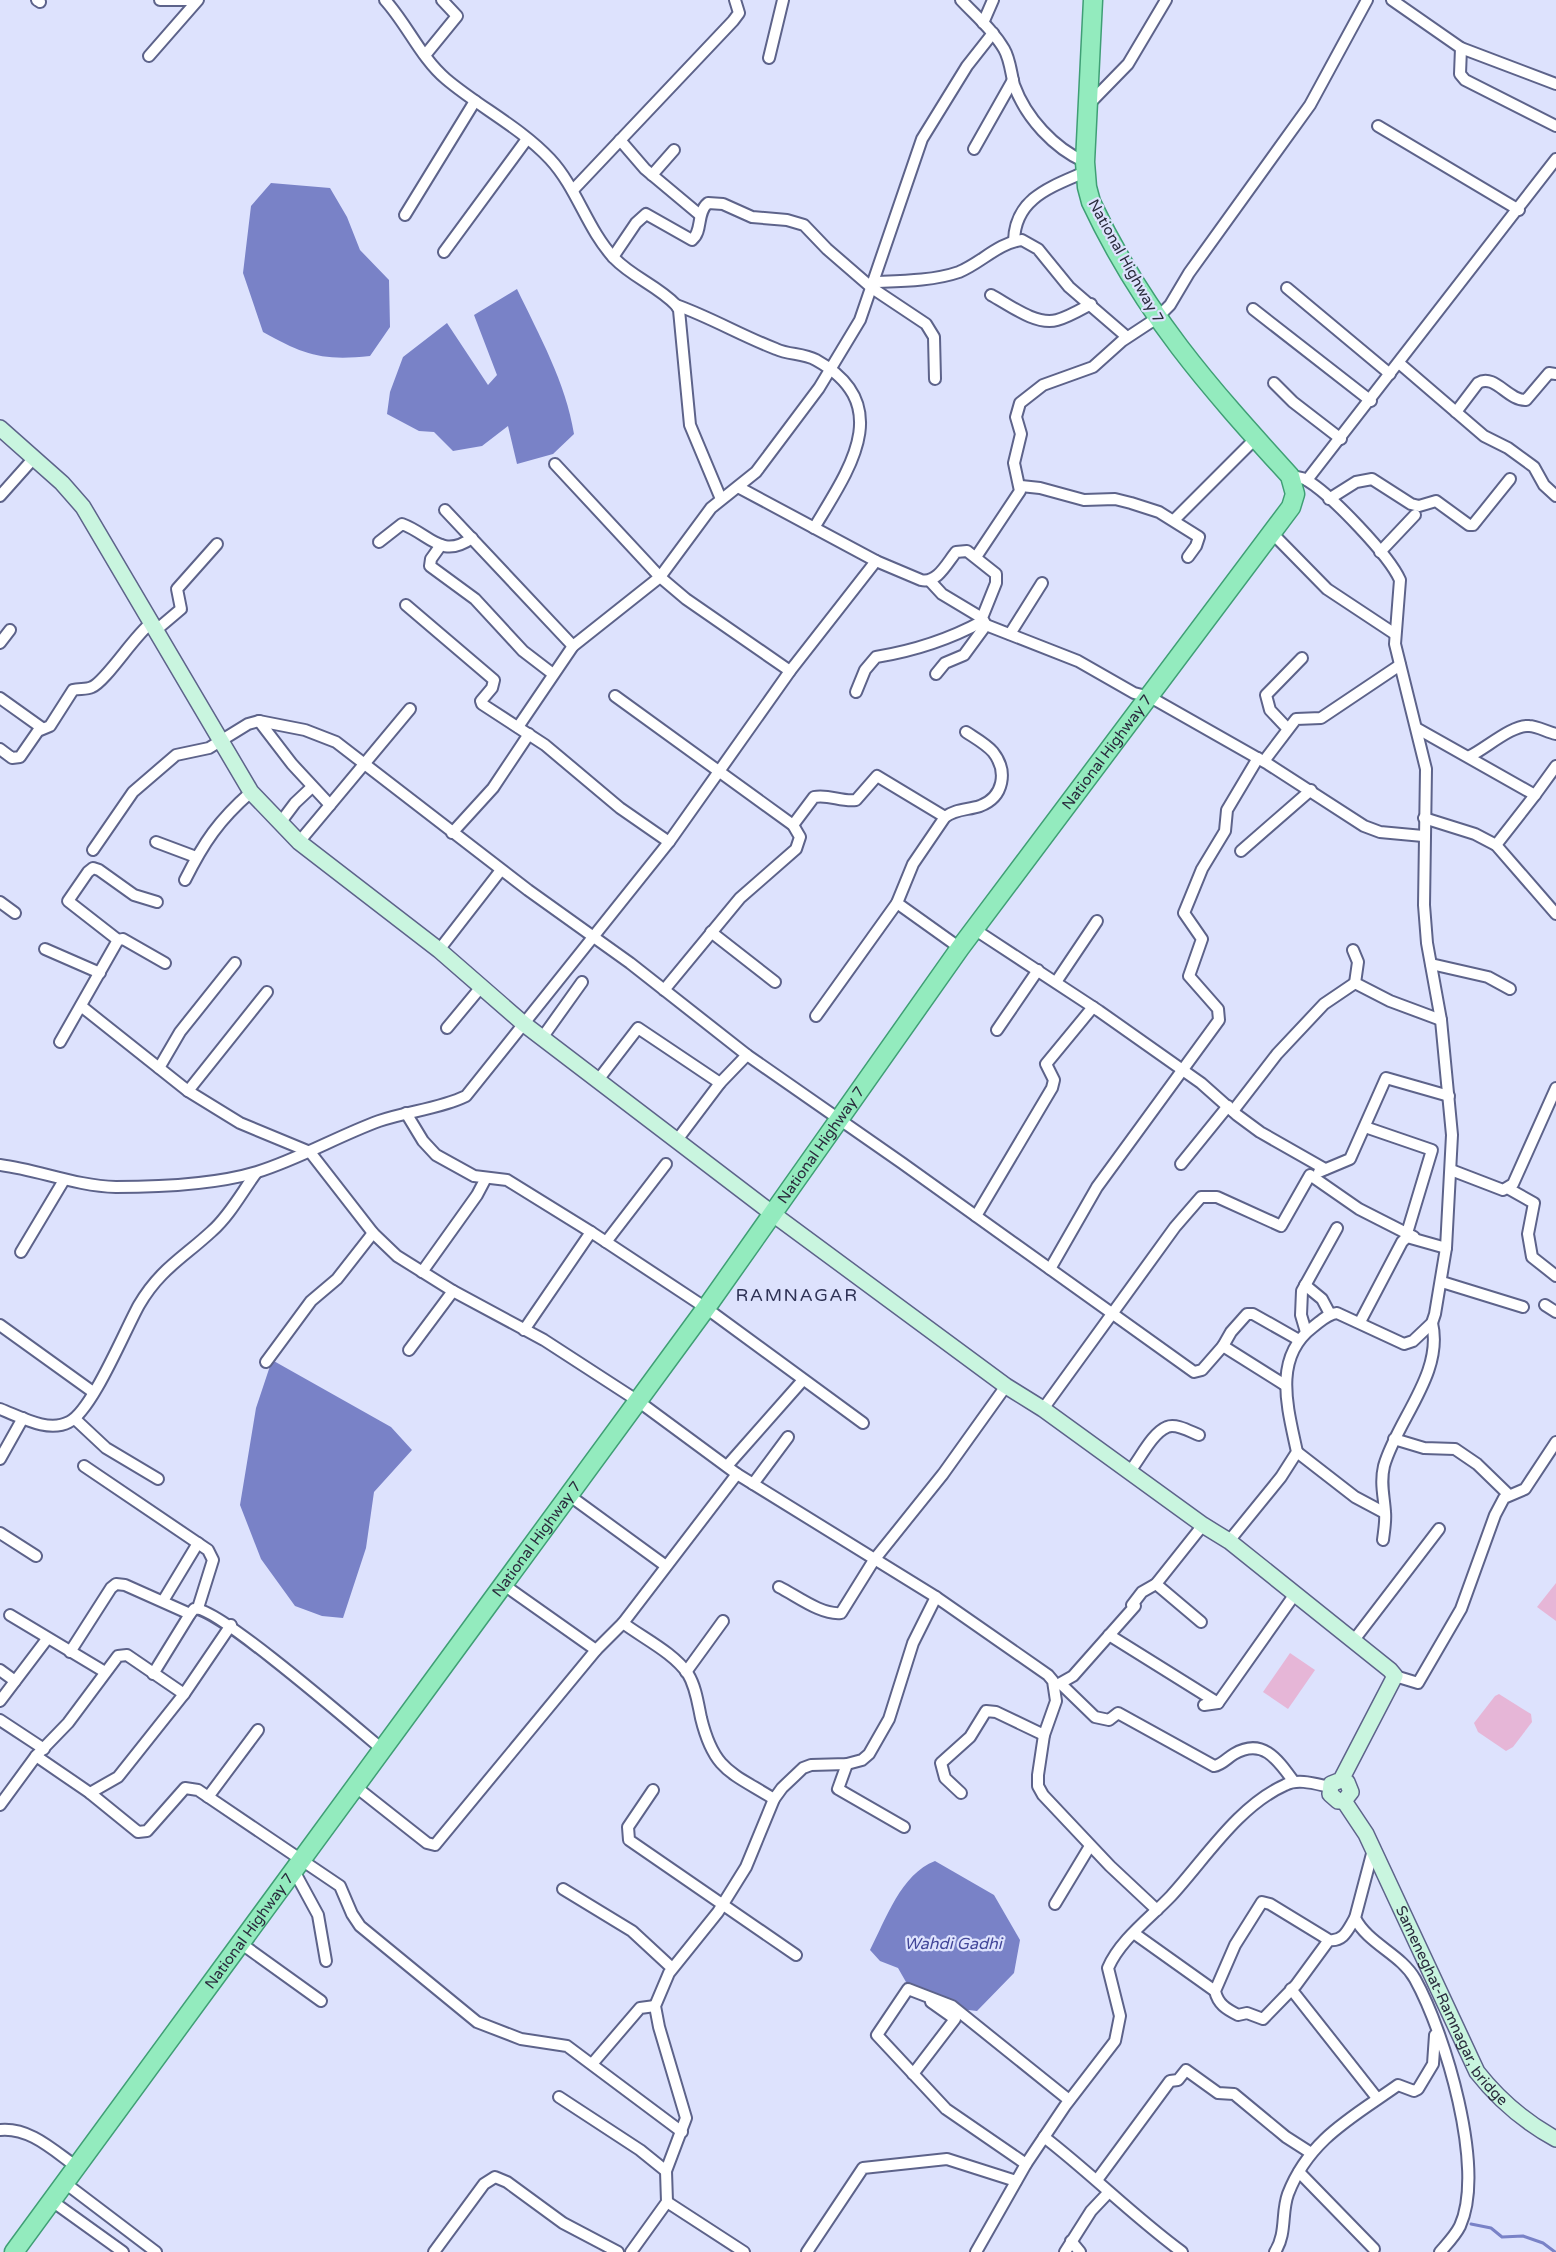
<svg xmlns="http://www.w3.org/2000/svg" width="1556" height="2252" viewBox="0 0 1556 2252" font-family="'Varela Round',sans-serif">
<rect width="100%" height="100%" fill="#dde2fd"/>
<g fill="#e6b6d7">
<polygon points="1556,1583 1556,1621 1537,1607"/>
<polygon points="1290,1653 1315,1670 1288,1709 1263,1692"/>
<polygon points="1499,1694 1531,1714 1532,1722 1513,1747 1506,1751 1478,1732 1474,1723 1495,1696"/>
</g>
<g fill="#7982c7">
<path d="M 271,183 L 330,188 L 347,217 L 360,250 L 389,280 L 390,327 L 370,356 C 322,361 304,355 263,332 L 243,273 L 251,206 Z"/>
<path d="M 517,289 C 539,335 566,383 574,434 L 553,454 L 517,464 L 508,426 L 482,446 L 453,451 L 434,432 L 419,431 L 387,414 L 390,392 L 403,357 L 447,323 L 488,385 L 497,375 L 474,315 Z"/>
<polygon points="272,1360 391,1427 412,1450 374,1492 366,1548 343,1618 322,1616 295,1606 261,1559 240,1505 256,1408"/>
<path d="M 935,1861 L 994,1895 L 1020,1940 L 1014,1973 L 977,2011 L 942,2007 L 910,1989 L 898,1968 L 880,1961 L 870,1950 C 886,1919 901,1874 935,1861 Z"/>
</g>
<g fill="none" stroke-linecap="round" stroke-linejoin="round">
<polyline stroke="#7982c7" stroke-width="3" points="1471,2224 1491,2228 1502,2237 1523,2236 1543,2243 1555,2252"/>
<g stroke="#5d638a" stroke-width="14">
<g id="street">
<polyline points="37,0 40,2"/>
<polyline points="160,0 191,0"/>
<path d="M 385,0 C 407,24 421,58 446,79 C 479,107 520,127 550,159 C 577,188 587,229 614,258 C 632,277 658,286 676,305 L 679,310 L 690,425 L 721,499"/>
<path d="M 961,0 C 976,16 993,30 1004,49 C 1010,59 1011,73 1014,85 C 1026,118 1054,148 1085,162"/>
<polyline points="1392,0 1461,48 1556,84"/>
<polyline points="983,23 993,0"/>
<polyline points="1461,48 1460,74 1465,80 1556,126"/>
<polyline points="426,54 457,16 442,0"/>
<polyline points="149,56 198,0"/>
<polyline points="769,58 783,0"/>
<polyline points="1088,105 1128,64 1166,0"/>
<polyline points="1378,126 1519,210"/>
<polyline points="620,140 645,169 700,215"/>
<polyline points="974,149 1013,80"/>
<polyline points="652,175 674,150"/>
<polyline points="573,190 733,21 739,13 735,0"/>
<polyline points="405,215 475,101"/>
<path d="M 1014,241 C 1015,198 1051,187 1085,172"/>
<polyline points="444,252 527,139"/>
<path d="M 613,257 L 636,223 L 646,214 L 692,240 C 703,231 696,213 708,203 L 723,204 L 752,217 L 787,220 L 804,225 L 827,249 L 872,288 L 926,324 L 934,337 L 935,379"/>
<path d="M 874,282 C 901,281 933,281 959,272 C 981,263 998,243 1022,240 L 1038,249 L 1069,287 L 1127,337"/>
<polyline points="1287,288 1390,374"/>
<path d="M 991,295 C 1008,304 1036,326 1057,320 C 1068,317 1080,310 1091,304"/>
<path d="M 676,305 C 710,317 742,336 776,349 C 789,355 803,353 816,360 C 897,405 848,471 814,528"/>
<polyline points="1253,309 1371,401"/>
<polyline points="1399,363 1484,436 1508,448 1534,467 1544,485 1556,496"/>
<polyline points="1274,383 1293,402 1341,439"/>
<path d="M 1456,412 L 1478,383 C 1495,373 1508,401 1526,400 L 1549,373 L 1556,374"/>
<polyline points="555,464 660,577 686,599 790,671"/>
<polyline points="1307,480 1556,159"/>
<polyline points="1021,486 1040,488 1084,500 1115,499 1131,503 1159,512 1199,537 1196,546 1188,557"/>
<path d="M 738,487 L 876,561 L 921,580 C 937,584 947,563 956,552 L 967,551 L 996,574 L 996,583 L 982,618 L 986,625 L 1078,661 L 1134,693 L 1150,697 L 1268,764 L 1364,826 L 1380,832 L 1423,836"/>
<polyline points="0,496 33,459"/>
<polyline points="1329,499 1356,482 1372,479 1411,504 1419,506 1436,501 1469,525 1473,525 1510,479"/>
<polyline points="445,510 573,646"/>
<polyline points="1174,520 1255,439"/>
<polyline points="1273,534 1327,589 1395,634"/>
<path d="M 379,542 L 402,524 C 430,534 441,560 472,538"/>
<polyline points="441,545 431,559 430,566 475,599 523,651 553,674"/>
<polyline points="1380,552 1415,515"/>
<polyline points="976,557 1020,491 1014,463 1021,434 1016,417 1020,403 1043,385 1093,367 1122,341 1157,318 1170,305 1189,273 1310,105 1367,0"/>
<polyline points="930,581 942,594 982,618"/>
<polyline points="406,605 494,680 492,688 481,701 482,704 545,745 620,808 669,842"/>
<polyline points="155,631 181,609 177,589 217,544"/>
<polyline points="1010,634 1042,583"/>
<polyline points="0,643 10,630"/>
<polyline points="936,674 945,663 964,655 986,625"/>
<path d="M 856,692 L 865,670 L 876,657 C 913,651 950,639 983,621"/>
<polyline points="615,696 793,825 800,837 796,849 740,898 664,990"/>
<polyline points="0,698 42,728"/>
<polyline points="259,721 292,764 330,805 299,842"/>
<polyline points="518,727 573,646 660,577 711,508 756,472 819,388 860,320 922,139 967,66 993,33"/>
<polyline points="1287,728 1270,710 1266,695 1302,658"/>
<polyline points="1418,729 1535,795 1496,845"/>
<path d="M 0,749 L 12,758 L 20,757 L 38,731 L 50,726 L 73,690 C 79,688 86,690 92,687 C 106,681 134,636 151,623"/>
<path d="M 1470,756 C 1485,749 1513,724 1529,726 C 1537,726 1547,732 1556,734"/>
<polyline points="1264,761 1296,719 1321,718 1400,665"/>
<polyline points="1535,795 1556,766"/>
<polyline points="330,805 410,709"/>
<polyline points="1424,818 1475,834 1496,845 1556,914"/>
<polyline points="280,823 295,803 312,787"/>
<path d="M 793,825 L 814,797 C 829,794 841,802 856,800 L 877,776 L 945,817"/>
<polyline points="452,833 493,788 529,734"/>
<polyline points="156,842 196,857"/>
<polyline points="93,850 133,792 176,755 209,748 248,724 259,721 305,730 336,742 528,890 630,963 747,1055 902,1163 1194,1372 1202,1370 1223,1346 1285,1385"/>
<polyline points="1241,851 1311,790"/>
<path d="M 185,880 C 204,842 219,820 251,792"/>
<polyline points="0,902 15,913"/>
<polyline points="897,903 960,948"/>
<polyline points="974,929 1099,1011 1201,1083 1237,1115 1260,1132 1325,1169"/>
<polyline points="711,932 775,982"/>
<polyline points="118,940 68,901 88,872 93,868 99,870 134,895 157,902"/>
<polyline points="45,949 100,973"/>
<polyline points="439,950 501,870"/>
<polyline points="1353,950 1358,962 1355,983 1390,1001 1441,1020"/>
<polyline points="1431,964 1488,977 1510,989"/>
<polyline points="1056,982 1097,921"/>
<polyline points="81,1006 188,1091 240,1123 310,1152 373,1233 397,1256 453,1291 544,1340 638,1401 737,1474 936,1597 1048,1675 1053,1681 1056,1701 1044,1735 1038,1775 1038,1786 1043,1795 1110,1866 1157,1910"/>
<path d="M 816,1016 L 897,903 L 913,864 L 945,817 C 955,809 968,810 980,806 C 1004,797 1008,771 993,752 C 986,744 975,738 966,732"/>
<polyline points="447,1028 481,987"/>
<polyline points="997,1030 1038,970"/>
<polyline points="542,1038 582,982"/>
<polyline points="60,1042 118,940 123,939 165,963"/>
<polyline points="159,1068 180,1032 235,963"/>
<polyline points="598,1080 638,1028 720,1083"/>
<polyline points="188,1091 267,992"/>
<polyline points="1233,1111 1277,1054 1324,1004 1355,983"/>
<polyline points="406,1113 423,1141 436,1155 474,1176 507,1180 591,1232 706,1308 863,1423"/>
<polyline points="1365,1127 1432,1150 1407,1233"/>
<polyline points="677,1140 720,1083 747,1055"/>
<polyline points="1181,1164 1228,1106"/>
<path d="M 0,1165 C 39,1170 76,1186 116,1187 C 161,1187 214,1185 257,1172 C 299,1159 338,1136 379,1121 C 408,1111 439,1109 466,1096 L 669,842 L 790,671 L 876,561"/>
<polyline points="1451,1170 1503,1190 1513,1184 1556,1088"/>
<polyline points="1319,1172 1350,1159 1386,1078 1449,1096"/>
<polyline points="1509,1189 1534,1203 1528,1234 1532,1257 1556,1276"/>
<polyline points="976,1216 1052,1088 1054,1080 1046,1064 1093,1007"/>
<polyline points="606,1242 666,1164"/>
<polyline points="21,1252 64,1180"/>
<polyline points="1050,1269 1097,1187 1219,1020 1218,1009 1189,976 1202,939 1184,913 1202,869 1225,831 1227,810 1258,758"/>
<polyline points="422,1272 477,1195 486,1178"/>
<polyline points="1442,1282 1523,1307"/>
<polyline points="1305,1285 1322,1299 1330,1314"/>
<polyline points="1545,1305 1556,1312"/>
<polyline points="1360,1322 1402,1242 1407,1237 1446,1248"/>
<polyline points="0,1325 93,1392"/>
<polyline points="524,1330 591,1232"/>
<polyline points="1306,1332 1301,1315 1302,1291 1337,1228"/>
<polyline points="1223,1346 1231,1332 1247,1314 1253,1314 1299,1340"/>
<polyline points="409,1350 453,1291"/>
<polyline points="266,1362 311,1301 337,1279 373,1233"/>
<path d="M 0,1409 C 21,1417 48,1433 69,1422 C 92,1411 125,1330 139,1305 C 160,1269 183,1258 212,1231 C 230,1215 242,1192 256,1173"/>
<polyline points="1043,1409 1175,1227 1201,1197 1217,1197 1281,1226 1310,1175 1359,1209 1414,1237"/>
<polyline points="75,1419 106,1448 158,1479"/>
<polyline points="1394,1439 1424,1448 1455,1449 1477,1464 1509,1495"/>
<polyline points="1297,1452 1355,1497 1385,1513"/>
<polyline points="0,1459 23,1418"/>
<polyline points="84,1466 208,1550 213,1560 198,1608"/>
<polyline points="727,1466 803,1380"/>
<path d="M 1130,1471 C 1140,1459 1152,1433 1167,1427 C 1176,1423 1191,1432 1199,1435"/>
<polyline points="753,1484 788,1437"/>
<polyline points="570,1496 666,1566"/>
<polyline points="0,1533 36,1556"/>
<path d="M 1383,1540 C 1384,1531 1386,1521 1385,1512 C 1384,1496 1380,1483 1384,1466 C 1397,1420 1444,1373 1432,1323"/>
<path d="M 1229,1541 L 1281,1477 L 1297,1452 C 1288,1409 1272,1358 1313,1327 C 1321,1321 1327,1314 1337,1313 L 1404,1344 L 1413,1341 L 1432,1323 L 1435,1314 L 1446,1248 L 1452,1135 L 1441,1020 L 1427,943 L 1424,905 L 1426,769 L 1395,644 L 1400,580 C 1389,555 1331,495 1308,481 C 1303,477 1296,477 1290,476"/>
<polyline points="1156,1584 1201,1622"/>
<polyline points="504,1585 596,1650"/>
<path d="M 779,1587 C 797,1596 821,1615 841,1613 L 874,1560 L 943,1474 L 1006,1386"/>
<polyline points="163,1601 198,1543"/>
<polyline points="10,1615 105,1672"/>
<path d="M 623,1623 C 643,1638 674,1653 688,1674 C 696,1687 698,1704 701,1718 C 714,1771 731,1772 774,1799"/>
<polyline points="1109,1635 1218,1703"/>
<polyline points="1354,1640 1439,1529"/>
<polyline points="70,1652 111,1588 116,1584 125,1585 190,1614"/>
<polyline points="0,1670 15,1681"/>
<polyline points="686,1672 723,1621"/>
<path d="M 153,1674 L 190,1614 L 194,1609 C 213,1603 359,1730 383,1750"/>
<polyline points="1395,1676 1418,1683 1461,1609 1495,1515 1504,1498 1525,1489 1556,1442"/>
<path d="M 1061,1684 L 1095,1717 L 1109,1720 L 1118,1713 L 1214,1766 C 1222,1765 1227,1758 1234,1754 C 1263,1737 1278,1760 1294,1782"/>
<polyline points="1057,1685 1073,1676 1135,1606 1132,1605 1142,1592 1156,1584 1203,1525"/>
<polyline points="0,1701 47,1639"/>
<polyline points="1204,1705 1218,1703 1295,1594"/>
<polyline points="0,1720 44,1749"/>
<polyline points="36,1756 90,1793 138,1832 147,1831 185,1788 198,1790 340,1886 352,1914 360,1926 477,2022 521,2039 567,2046 682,2132"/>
<polyline points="847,1764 838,1789 904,1827"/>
<polyline points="356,1787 427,1843 435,1845 596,1650 623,1623 737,1474"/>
<polyline points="653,1790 628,1827 629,1840 796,1955"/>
<polyline points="90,1793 118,1777 184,1694 231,1625"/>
<polyline points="961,1793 945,1778 941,1763 970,1737 986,1711 996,1712 1044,1735"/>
<polyline points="208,1797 258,1730"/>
<polyline points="0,1805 36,1756 68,1723 118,1656 127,1655 184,1694"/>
<path d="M 1373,1850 L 1355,1918 C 1368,1944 1401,1954 1415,1979 C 1445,2033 1486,2169 1460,2226 C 1455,2236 1447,2244 1440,2252"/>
<polyline points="293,1869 318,1915 326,1961"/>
<polyline points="563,1889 632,1931 672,1968"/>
<polyline points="1055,1904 1090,1846"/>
<polyline points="1135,1934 1215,1991"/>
<path d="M 1329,1940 L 1296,1985 L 1263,2019 L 1247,2013 L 1238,2015 C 1226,2009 1218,2004 1215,1991 L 1235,1945 L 1262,1902 L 1270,1904 L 1329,1940 C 1344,1942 1348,1929 1355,1918"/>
<polyline points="239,1942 321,2001"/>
<polyline points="1291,1989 1377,2098"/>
<polyline points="592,2064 640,2008 655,2006"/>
<polyline points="913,2074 955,2019 931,2002"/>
<polyline points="559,2097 640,2150 666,2171"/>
<path d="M 0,2130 C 30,2127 54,2151 77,2167"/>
<path d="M 1044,2137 C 1092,2174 1133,2216 1182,2252"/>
<polyline points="1026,2164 946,2109 877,2035 908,1989 952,2006 1069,2100"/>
<polyline points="1299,2172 1374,2249"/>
<polyline points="1097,2180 1170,2081 1178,2080 1186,2070 1218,2093 1234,2094 1286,2137 1311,2153"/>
<polyline points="65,2183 156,2252"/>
<polyline points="52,2201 123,2252"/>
<polyline points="667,2202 744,2252"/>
<polyline points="1071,2241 1080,2252"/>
<polyline points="434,2252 484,2184 495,2177 507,2182 563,2223 618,2252"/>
<polyline points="631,2252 667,2202 666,2171 686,2118 659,2027 655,2006 669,1973 718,1912 746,1867 774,1799 782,1788 803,1768 811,1765 847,1764 862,1760 869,1754 889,1719 913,1643 936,1597"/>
<polyline points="807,2252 863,2168 947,2159 1016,2181"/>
<path d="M 976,2252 L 1026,2164 L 1065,2106 L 1115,2041 L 1120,2016 L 1108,1968 C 1120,1940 1150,1918 1171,1896 C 1205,1859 1238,1806 1285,1785 C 1298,1778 1316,1784 1330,1787"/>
<polyline points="1065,2252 1091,2211 1108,2193"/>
<path d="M 1275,2252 C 1287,2233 1281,2213 1288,2194 C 1309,2139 1353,2117 1398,2085 L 1414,2091 L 1418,2089 L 1433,2064 L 1435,2035"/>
</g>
</g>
<g stroke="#5d638a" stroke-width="18">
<g id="secondary">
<polyline points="0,428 62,483 83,507 251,792 299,842 439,950 524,1024 773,1214 1006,1386 1043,1409 1203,1525 1229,1541 1390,1670 1395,1676 1341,1780 1331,1784 1330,1794 1338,1801 1344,1801 1351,1792 1347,1782 1341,1780"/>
<path id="s1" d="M 1344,1801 L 1366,1834 L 1477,2072 C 1499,2100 1525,2122 1556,2139"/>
</g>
</g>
<g stroke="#3f9f75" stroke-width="21">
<g id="primary">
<path id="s2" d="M 14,2252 L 706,1308 L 960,948 L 1291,507 L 1295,494 L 1290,476 C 1209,387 1143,313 1091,202 L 1087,187 L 1085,162 L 1093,0"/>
</g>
</g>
<use href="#street" stroke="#fff" stroke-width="10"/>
<use href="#secondary" stroke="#c9f5df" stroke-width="15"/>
<use href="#primary" stroke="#93ebbe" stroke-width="18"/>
</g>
<g text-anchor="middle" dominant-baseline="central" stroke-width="4.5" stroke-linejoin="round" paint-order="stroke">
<g font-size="15" fill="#2a2c3d" stroke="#dde2fd">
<text transform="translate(1126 261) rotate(61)">National Highway 7</text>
<text stroke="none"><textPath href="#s2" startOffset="1856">National Highway 7</textPath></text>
<text stroke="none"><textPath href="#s2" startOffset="1370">National Highway 7</textPath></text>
<text stroke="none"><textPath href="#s2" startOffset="884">National Highway 7</textPath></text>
<text stroke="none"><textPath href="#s2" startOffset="398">National Highway 7</textPath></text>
<text stroke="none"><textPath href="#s1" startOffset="232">Sameneghat-Ramnagar, bridge</textPath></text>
</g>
<g font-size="16" font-style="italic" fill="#414598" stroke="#dde2fd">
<text x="953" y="1944">Wahdi Gadhi</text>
</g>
<g font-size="18" letter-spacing="1.5" fill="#2e3255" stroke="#dde2fd">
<text x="797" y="1295">RAMNAGAR</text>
</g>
</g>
</svg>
